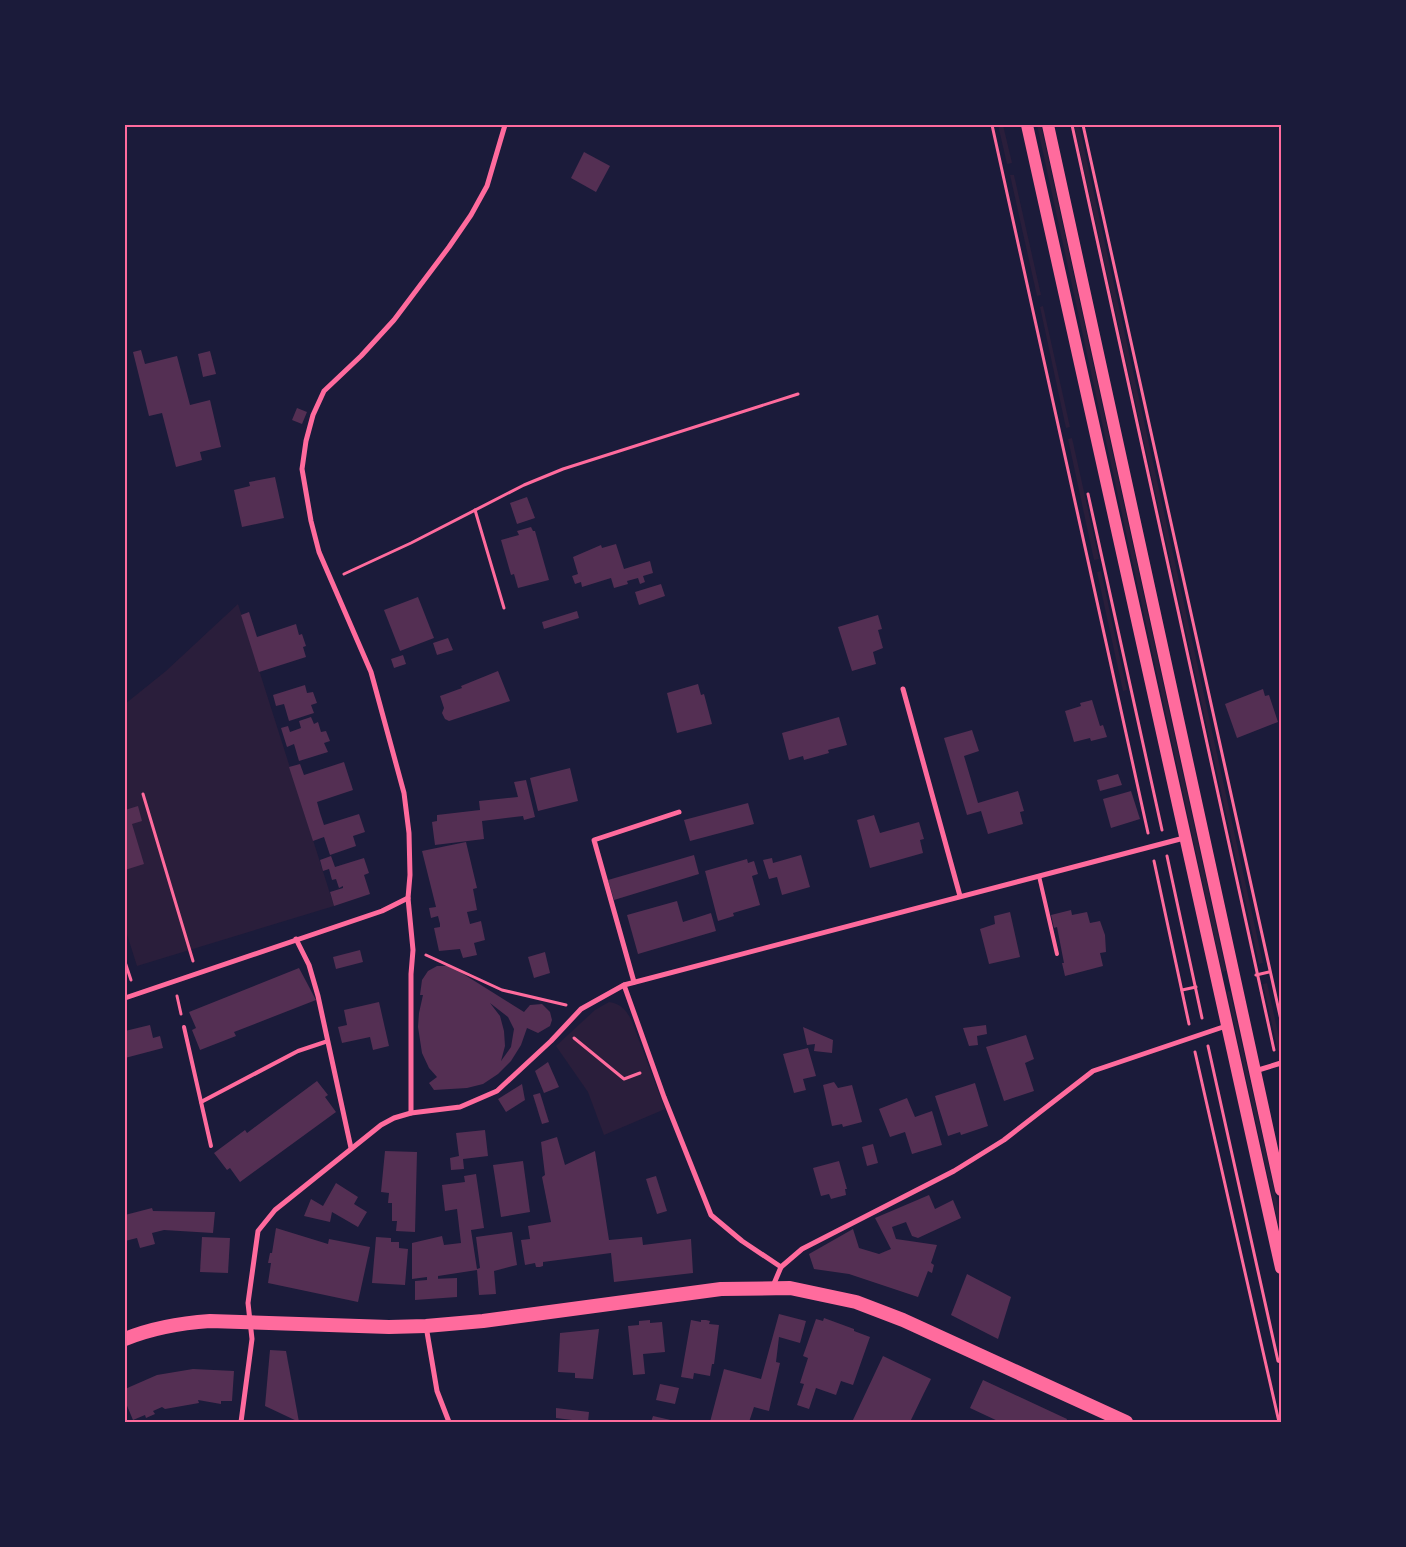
<svg xmlns="http://www.w3.org/2000/svg" width="1406" height="1547" viewBox="0 0 1406 1547" font-family="Spectral,serif">
<rect width="100%" height="100%" fill="#1b1b3a"/>
<g fill="#2a1e3b">
<polygon points="998,125 1003,125 1012,163 1007,164"/>
<polygon points="1037,125 1041,125 1226,971 1222,972"/>
<polygon points="1074,125 1079,125 1263,963 1259,964"/>
<polygon points="1010,175 1014,175 1041,295 1037,296"/>
<polygon points="1043,306 1070,427 1066,428 1040,307"/>
<polygon points="1072,438 1099,559 1094,560 1068,439"/>
<polygon points="1101,571 1127,690 1123,691 1097,572"/>
<polygon points="238,604 334,906 137,966 125,928 125,704 166,671"/>
<polygon points="1267,983 1281,1046 1281,1050 1278,1051 1263,984"/>
<polygon points="1230,991 1281,1220 1281,1236 1227,992"/>
<path d="M 609,1002 C 621,1004 625,1009 631,1019 L 665,1109 L 604,1135 L 588,1092 L 556,1046 L 595,1010 Z"/>
</g>
<g fill="#542f53" fill-rule="evenodd">
<polygon points="584,152 610,166 596,192 571,178"/>
<polygon points="141,350 145,364 177,356 190,405 210,400 221,447 200,452 202,460 176,467 162,413 149,416 133,352"/>
<polygon points="210,351 216,374 203,377 198,354"/>
<polygon points="297,408 307,412 302,424 292,420"/>
<polygon points="275,477 284,518 242,527 234,490 250,486 249,482"/>
<polygon points="527,497 535,518 517,524 510,503"/>
<polygon points="531,527 533,531 535,531 549,580 518,588 514,574 511,575 501,540 519,535 517,531"/>
<polygon points="616,544 624,569 650,561 653,573 643,576 645,582 640,584 638,578 627,581 628,584 614,588 611,578 582,587 581,582 575,584 572,576 578,574 573,557 601,545 602,548"/>
<polygon points="661,584 665,596 639,605 635,592"/>
<polygon points="418,597 434,638 400,651 384,610"/>
<polygon points="577,611 579,618 544,629 542,622"/>
<polygon points="249,612 257,637 296,624 299,635 302,634 306,646 303,647 306,657 259,672 241,615"/>
<polygon points="878,615 882,629 878,630 883,648 873,652 876,664 852,671 838,627"/>
<polygon points="448,638 453,650 437,655 433,643"/>
<polygon points="403,655 406,664 394,668 391,659"/>
<polygon points="498,671 510,701 449,721 445,719 442,713 444,708 440,696 462,688 461,686"/>
<polygon points="698,684 701,695 704,694 712,724 677,733 667,693"/>
<polygon points="305,685 307,693 313,692 317,703 311,705 314,713 289,721 284,704 276,706 273,695"/>
<polygon points="1263,689 1265,696 1269,695 1278,722 1237,738 1225,704"/>
<polygon points="1092,700 1100,726 1103,725 1107,737 1091,741 1090,738 1074,742 1065,711 1081,706 1080,703"/>
<polygon points="311,717 314,724 318,722 321,732 326,731 330,741 324,743 328,752 299,761 294,744 287,747 281,728 288,726 290,732 301,728 299,721"/>
<polygon points="839,717 847,745 828,750 829,753 804,760 803,756 789,760 782,733"/>
<polygon points="972,730 979,751 964,756 978,803 1018,791 1024,811 1020,812 1023,824 988,834 981,811 967,815 944,738"/>
<polygon points="344,762 353,790 317,802 320,813 324,825 359,814 365,832 353,836 356,846 330,855 324,837 313,841 289,767 300,764 304,775"/>
<polygon points="570,768 578,801 538,811 530,778"/>
<polygon points="1118,774 1122,785 1100,791 1097,780"/>
<polygon points="526,780 535,817 524,820 523,816 482,821 484,839 435,845 432,822 437,821 437,815 480,810 479,801 518,797 514,782"/>
<polygon points="1131,791 1140,819 1111,828 1103,799"/>
<polygon points="748,803 754,824 690,841 684,820"/>
<polygon points="138,806 142,821 132,824 144,864 125,870 125,810"/>
<polygon points="874,815 880,833 919,822 924,839 920,840 923,853 870,868 857,820"/>
<polygon points="466,842 477,888 473,889 477,910 467,912 470,924 481,921 485,940 474,943 477,955 463,958 460,949 439,951 434,928 440,927 440,924 438,916 431,918 429,908 436,907 422,851"/>
<polygon points="694,855 699,874 614,900 608,880"/>
<polygon points="801,855 810,887 782,895 777,877 769,879 763,860 772,858 773,863"/>
<polygon points="331,856 335,867 364,858 369,873 364,875 370,894 334,906 330,892 343,888 343,886 339,888 336,879 332,880 329,869 323,871 320,860"/>
<polygon points="747,859 748,863 754,861 758,874 752,876 760,905 733,913 734,916 718,921 705,871"/>
<polygon points="677,901 683,922 711,913 716,931 638,954 627,915"/>
<polygon points="1071,910 1072,915 1087,912 1090,923 1100,921 1105,935 1106,952 1100,953 1103,966 1065,976 1062,963 1064,963 1057,927 1054,928 1051,915"/>
<polygon points="1010,912 1020,957 989,964 980,929 995,924 994,916"/>
<polygon points="360,950 363,962 336,969 333,957"/>
<polygon points="545,952 550,973 534,978 528,957"/>
<path d="M 437,966 L 447,966 L 457,970 L 524,1012 L 530,1005 L 542,1004 L 550,1012 L 552,1020 L 550,1026 L 538,1033 L 527,1028 L 521,1045 L 511,1061 L 498,1074 L 483,1084 L 467,1088 L 434,1090 L 429,1083 L 437,1077 L 429,1068 L 422,1053 L 418,1027 L 419,1013 L 423,995 L 420,995 L 422,980 L 428,971 ZM 490,1003 L 508,1017 L 514,1029 L 511,1047 L 501,1061 L 505,1046 L 504,1031 L 500,1016 Z"/>
<polygon points="299,968 316,1000 234,1032 236,1036 200,1050 192,1030 196,1028 189,1012"/>
<polygon points="379,1002 389,1046 373,1050 370,1037 342,1043 338,1027 347,1025 344,1010"/>
<polygon points="150,1025 153,1038 160,1036 163,1048 125,1058 125,1031"/>
<polygon points="986,1025 987,1034 977,1036 978,1045 969,1046 963,1028"/>
<polygon points="803,1027 833,1040 832,1053 814,1051 815,1044 807,1045"/>
<polygon points="1026,1035 1034,1059 1025,1063 1034,1091 1004,1101 986,1047"/>
<polygon points="808,1048 816,1076 803,1079 806,1090 794,1093 783,1054"/>
<polygon points="548,1062 559,1087 544,1093 535,1071"/>
<polygon points="317,1081 328,1095 325,1097 336,1112 240,1182 230,1168 227,1170 214,1153 245,1130 247,1133"/>
<polygon points="834,1082 838,1088 852,1085 862,1122 843,1127 842,1124 832,1126 823,1085"/>
<polygon points="975,1083 988,1126 961,1135 960,1132 948,1136 935,1096"/>
<polygon points="522,1084 525,1100 506,1112 498,1099"/>
<polygon points="540,1093 549,1122 542,1124 533,1095"/>
<polygon points="907,1098 915,1117 932,1111 942,1145 912,1154 905,1132 890,1137 879,1109"/>
<polygon points="485,1130 488,1156 463,1159 464,1169 451,1170 450,1158 459,1156 456,1133"/>
<polygon points="557,1137 565,1165 595,1151 609,1240 642,1237 643,1245 691,1239 693,1273 614,1282 611,1253 543,1262 543,1266 540,1267 536,1267 535,1263 525,1265 521,1240 530,1239 528,1226 551,1222 542,1177 545,1175 541,1142"/>
<polygon points="873,1144 878,1163 867,1166 862,1147"/>
<polygon points="385,1151 417,1152 415,1232 396,1231 397,1221 392,1221 392,1203 388,1203 389,1193 381,1192"/>
<polygon points="523,1161 530,1212 501,1217 493,1165"/>
<polygon points="839,1161 847,1189 845,1189 846,1195 831,1199 829,1194 821,1196 813,1168"/>
<polygon points="476,1174 484,1228 471,1230 477,1269 480,1268 476,1237 512,1232 517,1265 494,1271 496,1294 479,1295 477,1270 438,1276 438,1279 432,1279 457,1278 457,1297 415,1300 415,1281 427,1280 427,1277 412,1279 412,1243 442,1236 444,1245 461,1243 457,1209 445,1211 442,1185 465,1182 464,1176"/>
<polygon points="656,1176 667,1211 657,1214 646,1179"/>
<polygon points="336,1183 358,1197 354,1204 367,1212 358,1227 332,1212 330,1222 304,1216 311,1199 323,1206"/>
<polygon points="929,1195 935,1209 953,1200 961,1218 918,1238 912,1236 906,1222 892,1227 896,1239 937,1245 931,1263 934,1265 932,1273 928,1271 918,1297 849,1274 814,1269 809,1254 853,1229 859,1248 879,1254 891,1249 875,1218"/>
<polygon points="152,1208 153,1211 215,1212 213,1233 164,1230 152,1233 155,1244 140,1248 137,1238 125,1241 125,1215"/>
<polygon points="276,1228 328,1244 329,1239 370,1247 358,1302 268,1283 271,1263 268,1263 270,1253 272,1253"/>
<polygon points="202,1237 230,1238 228,1273 200,1272"/>
<polygon points="376,1237 391,1238 391,1242 399,1242 399,1248 408,1249 405,1285 372,1283"/>
<polygon points="967,1274 1011,1297 998,1339 951,1315"/>
<polygon points="779,1314 806,1321 800,1343 779,1337 776,1362 780,1363 769,1411 754,1407 749,1422 710,1422 724,1369 761,1379"/>
<polygon points="824,1318 854,1329 854,1331 870,1337 853,1385 841,1381 836,1395 816,1388 809,1409 797,1405 804,1384 800,1383 808,1358 803,1356 816,1319 823,1321"/>
<polygon points="650,1320 650,1323 662,1322 665,1352 643,1354 645,1374 633,1375 628,1326 639,1325 639,1321"/>
<polygon points="691,1320 701,1322 701,1320 706,1320 710,1321 709,1324 719,1325 714,1364 712,1364 710,1376 694,1373 693,1379 681,1377"/>
<polygon points="599,1329 593,1379 575,1378 575,1373 558,1372 560,1333"/>
<polygon points="270,1350 286,1351 299,1422 265,1406"/>
<polygon points="883,1356 931,1379 924,1393 910,1422 852,1422"/>
<polygon points="193,1369 234,1371 232,1401 221,1401 221,1404 198,1400 199,1403 165,1409 162,1407 153,1411 155,1414 146,1418 145,1415 133,1420 125,1401 125,1389 157,1375"/>
<polygon points="983,1380 1067,1419 1066,1422 1020,1422 1016,1420 1015,1422 1000,1422 970,1408"/>
<polygon points="660,1384 679,1388 675,1404 656,1400"/>
<polygon points="556,1408 589,1412 588,1422 556,1418"/>
<polygon points="653,1416 675,1421 674,1422 651,1422"/>
</g>
<g fill="none" stroke-linecap="round" stroke-linejoin="round">
<g stroke="#ff6b9d" stroke-width="3">
<polyline points="992,125 1148,833"/>
<polyline points="1072,125 1274,1050"/>
<polyline points="1083,125 1281,1020"/>
<polyline points="1088,494 1162,830"/>
<polyline points="475,510 504,608"/>
<polyline points="344,574 411,543 524,485 563,469 798,394"/>
<polyline points="143,794 193,961"/>
<polyline points="1167,856 1202,1018"/>
<polyline points="1154,861 1189,1024"/>
<polyline points="426,955 502,990 566,1005"/>
<polyline points="125,962 131,980"/>
<polyline points="1256,975 1269,972"/>
<polyline points="1182,990 1196,987"/>
<polyline points="177,996 181,1014"/>
<polyline points="574,1038 624,1079 640,1073"/>
<polyline points="1208,1046 1278,1361 1281,1362"/>
<polyline points="1195,1052 1279,1422"/>
</g>
<g stroke="#ff6b9d" stroke-width="4">
<polyline points="1039,876 1057,954"/>
<polyline points="184,1027 211,1146"/>
<polyline points="201,1102 298,1051 328,1041"/>
</g>
<g stroke="#ff6b9d" stroke-width="5">
<polyline points="903,689 960,896"/>
<polyline points="296,939 309,965 318,996 351,1148"/>
<polyline points="634,982 594,840 679,812"/>
<polyline points="624,985 664,1097 711,1215 742,1241 781,1267"/>
<polyline points="125,998 382,911 408,898"/>
<polyline points="1255,1071 1281,1063"/>
<polyline points="411,1113 411,974 413,950 408,898 410,875 409,833 404,793 371,672 319,552 311,521 302,469 306,441 313,415 324,391 361,356 394,320 449,247 471,215 487,186 505,125"/>
<polyline points="773,1286 781,1267 802,1249 954,1171 1004,1140 1093,1071 1226,1026"/>
<polyline points="426,1326 437,1391 449,1422"/>
<polyline points="241,1422 252,1339 248,1303 258,1231 275,1210 381,1125 394,1118 411,1113 460,1107 497,1091 551,1041 581,1009 624,985 1184,838"/>
</g>
<g stroke="#ff6b9d" stroke-width="12">
<polyline points="1027,125 1281,1268"/>
<polyline points="1048,125 1281,1190"/>
</g>
<path stroke="#ff6b9d" stroke-width="14" d="M 125,1339 C 152,1328 181,1323 210,1321 L 389,1327 L 426,1326 L 483,1321 L 721,1289 L 790,1288 L 856,1302 L 903,1320 L 1126,1422"/>
</g>
<rect width="1406" height="1547" fill="none" stroke="#1b1b3a" stroke-width="252"/>
<rect x="126" y="126" width="1154" height="1295" fill="none" stroke="#ff6b9d" stroke-width="2"/>
</svg>
